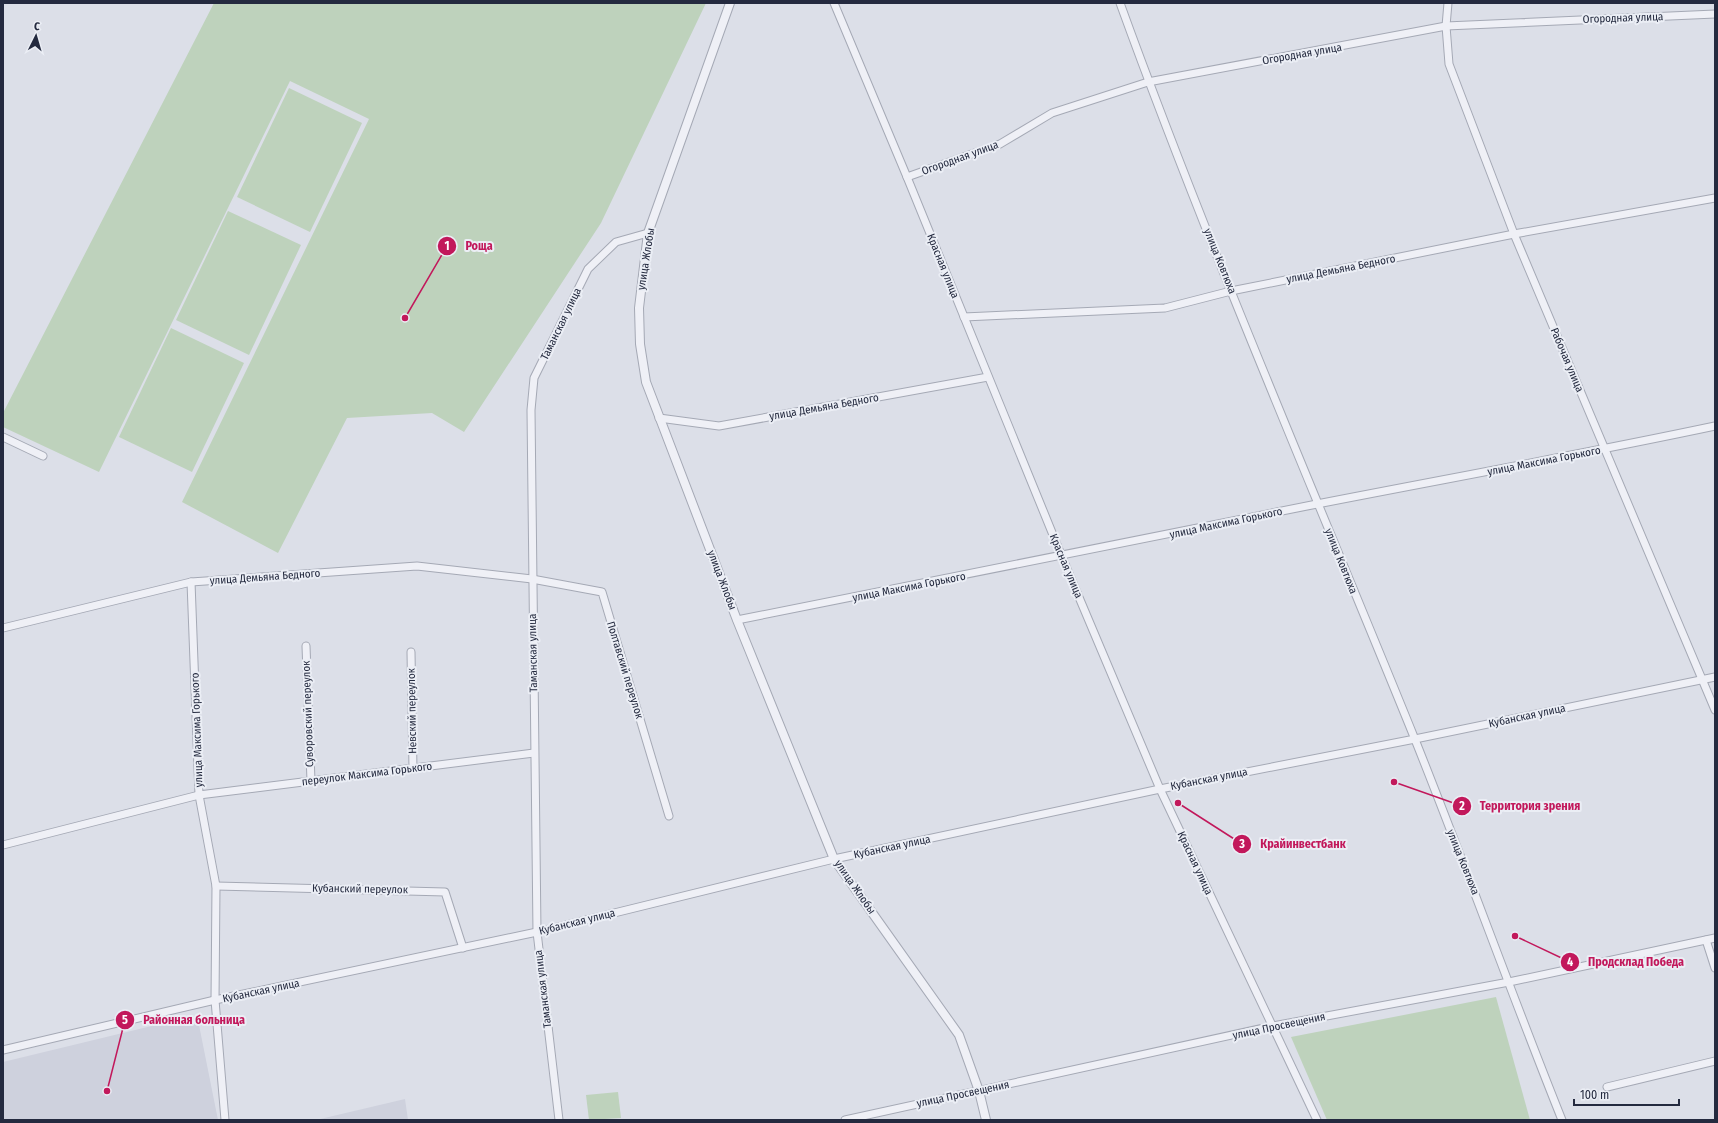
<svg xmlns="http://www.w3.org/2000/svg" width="1718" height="1123" viewBox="0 0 1718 1123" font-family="'Fira Sans Condensed',sans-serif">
<rect width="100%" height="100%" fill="#dcdfe8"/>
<g fill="#ced1dd">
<polygon points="197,1015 218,1120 3,1120 3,1062"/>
<polygon points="405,1099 408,1120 316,1120"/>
</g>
<g fill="#bed2bc">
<polygon points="214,3 706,3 601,223 464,432 432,413 347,418 278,553 182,502 369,119 290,81 99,472 3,427 3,413"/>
<polygon points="289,88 362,123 310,232 237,197"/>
<polygon points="228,211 301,245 249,355 176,320"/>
<polygon points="171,328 244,363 192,472 119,437"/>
<polygon points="1496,997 1530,1120 1327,1120 1291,1037"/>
<polygon points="618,1092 621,1118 589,1120 586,1095"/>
</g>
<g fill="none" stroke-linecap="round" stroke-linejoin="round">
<g stroke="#a5a9b5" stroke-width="9">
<g id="minor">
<polyline points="834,3 907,177 1062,557 1160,789 1317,1120"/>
<path d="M 1120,3 C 1210,251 1315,493 1414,737 C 1465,864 1511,993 1562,1120"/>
<polyline points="1448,3 1446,26 1449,64 1514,234 1715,710"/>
<polyline points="907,177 1000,144 1052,113 1148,82 1446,26 1715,14"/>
<polyline points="964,317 1165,308 1231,291 1514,234 1715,198"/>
<polyline points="659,418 719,426 988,377"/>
<polyline points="3,437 43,456"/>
<polyline points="191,582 199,795 216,886 215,1000 225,1120"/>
<path d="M 737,620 C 931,582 1124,543 1317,504 C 1450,478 1583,454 1715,426"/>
<polyline points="3,628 191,582 417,566 532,579 602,592 669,816"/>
<polyline points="306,646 311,781"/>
<polyline points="411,652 413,769"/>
<polyline points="3,845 199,795 534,753"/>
<polyline points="216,886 445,892 463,948"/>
<polyline points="1706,940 1715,968"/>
<polyline points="3,1050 215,1000 537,932 834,859 1160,789 1415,739 1715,677"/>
<polyline points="1607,1087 1715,1061"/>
<polyline points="559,1120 537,932 531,410 534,378 588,269 616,242 648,233"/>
<polyline points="845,1120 1273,1026 1509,982 1715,938"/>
</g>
</g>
<g stroke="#a5a9b5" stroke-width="10">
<polyline id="tertiary" points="730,3 648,233 639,308 640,344 646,382 737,620 834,859 959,1035 979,1091 986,1120"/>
</g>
<use href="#minor" stroke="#eff0f6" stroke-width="7"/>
<use href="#tertiary" stroke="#eff0f6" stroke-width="8"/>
</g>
<g text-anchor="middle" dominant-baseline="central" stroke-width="4" stroke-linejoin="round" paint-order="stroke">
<g font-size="11" fill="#242a3f" stroke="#ebeef5">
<text transform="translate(1623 18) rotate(-2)">Огородная улица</text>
<text transform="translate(1302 54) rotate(-10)">Огородная улица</text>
<text transform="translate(960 158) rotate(-20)">Огородная улица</text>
<text transform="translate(646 259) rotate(-81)">улица Жлобы</text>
<text transform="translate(1220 261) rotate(68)">улица Ковтюха</text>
<text transform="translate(943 266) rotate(68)">Красная улица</text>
<text transform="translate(1341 269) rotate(-11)">улица Демьяна Бедного</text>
<text transform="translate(561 324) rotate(-64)">Таманская улица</text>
<text transform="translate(1567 360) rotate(67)">Рабочая улица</text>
<text transform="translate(824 407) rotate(-10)">улица Демьяна Бедного</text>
<text transform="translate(1544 461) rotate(-11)">улица Максима Горького</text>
<text transform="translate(1226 523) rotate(-12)">улица Максима Горького</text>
<text transform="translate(1341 561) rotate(68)">улица Ковтюха</text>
<text transform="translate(1066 566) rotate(67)">Красная улица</text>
<text transform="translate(265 577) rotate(-4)">улица Демьяна Бедного</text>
<text transform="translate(722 580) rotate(69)">улица Жлобы</text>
<text transform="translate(909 587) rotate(-11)">улица Максима Горького</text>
<text transform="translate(533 653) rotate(-91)">Таманская улица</text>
<text transform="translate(625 670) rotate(73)">Полтавский переулок</text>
<text transform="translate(412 711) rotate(-91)">Невский переулок</text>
<text transform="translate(308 714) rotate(-92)">Суворовский переулок</text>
<text transform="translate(1527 716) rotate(-12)">Кубанская улица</text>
<text transform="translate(197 730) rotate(-92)">улица Максима Горького</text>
<text transform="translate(367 774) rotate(-7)">переулок Максима Горького</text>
<text transform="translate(1209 779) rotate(-11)">Кубанская улица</text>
<text transform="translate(892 847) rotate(-12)">Кубанская улица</text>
<text transform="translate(1463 862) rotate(68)">улица Ковтюха</text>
<text transform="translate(1195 863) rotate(65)">Красная улица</text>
<text transform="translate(855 887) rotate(55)">улица Жлобы</text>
<text transform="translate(360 889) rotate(1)">Кубанский переулок</text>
<text transform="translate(577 922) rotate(-14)">Кубанская улица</text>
<text transform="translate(543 989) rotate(-97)">Таманская улица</text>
<text transform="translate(261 991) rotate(-12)">Кубанская улица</text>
<text transform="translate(1279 1026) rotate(-12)">улица Просвещения</text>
<text transform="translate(963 1094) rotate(-12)">улица Просвещения</text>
</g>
</g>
<path fill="none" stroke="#c2185b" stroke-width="1.5" d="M405 318L447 246M1394 782L1462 806M1178 803L1242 844M1515 936L1570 962M107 1091L125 1020"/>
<g fill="#c2185b" stroke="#ebeef5" stroke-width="1.5">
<circle cx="405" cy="318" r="4"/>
<circle cx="1394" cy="782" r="4"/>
<circle cx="1178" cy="803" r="4"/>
<circle cx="1515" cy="936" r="4"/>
<circle cx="107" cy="1091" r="4"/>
<circle cx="447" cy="246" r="10"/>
<circle cx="1462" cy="806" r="10"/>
<circle cx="1242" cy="844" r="10"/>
<circle cx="1570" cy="962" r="10"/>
<circle cx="125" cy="1020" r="10"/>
</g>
<g font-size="12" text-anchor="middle" font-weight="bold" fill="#fff">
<text x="447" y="250">1</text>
<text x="1462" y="810">2</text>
<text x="1242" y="848">3</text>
<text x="1570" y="966">4</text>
<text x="125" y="1024">5</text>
</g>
<g font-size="12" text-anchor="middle" font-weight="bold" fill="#c2185b" stroke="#ebeef5" stroke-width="4" stroke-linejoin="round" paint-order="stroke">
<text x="479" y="250">Роща</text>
<text x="1530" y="810">Территория зрения</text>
<text x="1303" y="848">Крайинвестбанк</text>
<text x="1636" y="966">Продсклад Победа</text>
<text x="194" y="1024">Районная больница</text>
</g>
<rect width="1718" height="1123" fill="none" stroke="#242a3f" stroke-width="8"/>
<g transform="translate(36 36) rotate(5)" stroke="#ebeef5" stroke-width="3" paint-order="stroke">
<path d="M0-3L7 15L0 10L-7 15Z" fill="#242a3f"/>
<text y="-6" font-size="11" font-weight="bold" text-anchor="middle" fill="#242a3f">С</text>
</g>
<path d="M1574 1099v6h105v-6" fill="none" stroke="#242a3f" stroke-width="2"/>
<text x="1580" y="1099" font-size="12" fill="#242a3f" stroke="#ebeef5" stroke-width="3" paint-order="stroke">100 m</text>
</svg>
